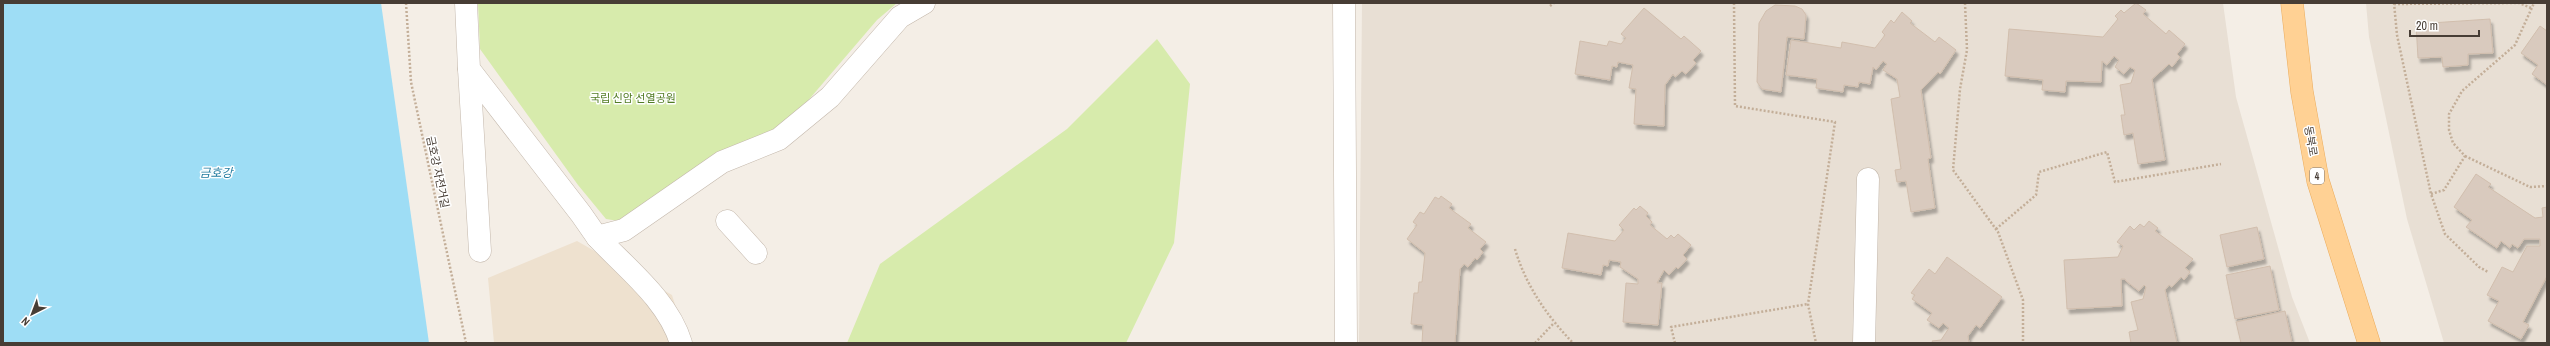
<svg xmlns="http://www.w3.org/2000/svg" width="2550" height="346" viewBox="0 0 2550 346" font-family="'Archivo Narrow','Noto Sans KR',sans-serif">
<defs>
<filter id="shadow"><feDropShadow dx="2.5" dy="4.5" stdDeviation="1" flood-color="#0004"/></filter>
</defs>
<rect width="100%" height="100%" fill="#f4eee6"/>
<g fill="#e8dfd4">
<polygon points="1362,3 2223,3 2236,97 2292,297 2310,343 1359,343"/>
<polygon points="2366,3 2547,3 2547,343 2444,343 2407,219 2369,37"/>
</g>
<polygon fill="#eee1cf" points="577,241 672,295 687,343 494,343 488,278"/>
<g fill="#d7ebac">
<polygon points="478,3 897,3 877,20 782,131 625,222 606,219 578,185 480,49"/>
<polygon points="1157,39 1190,84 1174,243 1126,343 847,343 880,264 1067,129"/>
</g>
<polygon fill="#9eddf5" points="3,3 381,3 429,343 3,343"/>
<g fill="#d9cabe" stroke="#d1bead" filter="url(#shadow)">
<polygon points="2136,3 2146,10 2143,14 2166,34 2169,30 2185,44 2177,54 2180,57 2172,67 2169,64 2152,79 2165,160 2138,164 2133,133 2124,135 2121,115 2125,115 2120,85 2131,83 2135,70 2130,67 2124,74 2115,67 2119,60 2114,56 2107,65 2102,61 2101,82 2066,81 2065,92 2042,90 2043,80 2005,76 2009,29 2103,37 2118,19 2115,16 2121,10 2124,13"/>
<polygon points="1775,5 1795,6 1802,9 1806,15 1804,39 1787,37 1781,92 1762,89 1757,82 1759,23 1766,11"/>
<polygon points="1644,8 1681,39 1684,36 1701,51 1693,60 1696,63 1686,74 1682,71 1675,77 1673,74 1665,85 1664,126 1634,124 1636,89 1629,88 1633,65 1618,62 1617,67 1612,66 1610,80 1575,74 1580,41 1607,46 1609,41 1621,44 1626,38 1621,34"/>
<polygon points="1902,12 1912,21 1910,23 1935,42 1939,37 1956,50 1940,74 1938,72 1921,90 1931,158 1928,159 1935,208 1911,212 1906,181 1897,182 1895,170 1901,169 1891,99 1900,97 1897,79 1883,70 1887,64 1883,61 1876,70 1873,67 1870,84 1859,82 1858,87 1844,85 1843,92 1816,88 1817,79 1786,75 1791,40 1841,48 1842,42 1875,48 1885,35 1882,32 1891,20 1894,23"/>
<polygon points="2490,19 2493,53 2468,54 2468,65 2443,67 2442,57 2418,58 2416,24"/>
<polygon points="2540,26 2547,31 2547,85 2532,74 2538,65 2521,53"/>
<polygon points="2476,174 2491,184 2488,187 2535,218 2543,217 2542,208 2547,207 2547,276 2523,322 2529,325 2521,339 2488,321 2499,301 2487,295 2502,267 2513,272 2527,246 2540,246 2540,239 2524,239 2518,248 2512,244 2510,248 2501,241 2497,248 2466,227 2472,220 2454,207"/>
<polygon points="1441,196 1452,204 1449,208 1471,224 1468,228 1486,242 1480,249 1483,252 1477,260 1475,258 1468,267 1464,264 1460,269 1455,343 1422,343 1423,325 1411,324 1414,293 1418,293 1419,282 1422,282 1425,253 1407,239 1417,225 1413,222 1420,212 1424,214 1435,197 1439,199"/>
<polygon points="1640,206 1648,213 1646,216 1652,222 1650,225 1667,239 1671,235 1674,238 1678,234 1691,245 1683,255 1687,259 1678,269 1676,267 1669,275 1664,270 1657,283 1662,283 1658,325 1623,322 1626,283 1638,284 1638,279 1620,267 1621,262 1609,260 1608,266 1603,265 1601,275 1562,268 1568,233 1615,241 1624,230 1619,225 1634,208 1636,210"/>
<polygon points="2149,221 2158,228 2155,231 2193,259 2185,268 2190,272 2184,280 2181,277 2172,287 2169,285 2165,290 2177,343 2131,343 2129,332 2138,330 2131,302 2143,299 2146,287 2144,285 2139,291 2126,281 2125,279 2121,279 2122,306 2067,309 2064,260 2118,257 2123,246 2117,242 2130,226 2134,230 2140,224 2144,227"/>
<polygon points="2257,227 2264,259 2227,267 2220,235"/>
<polygon points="1947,257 2002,297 1980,328 1976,325 1968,336 1969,343 1933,343 1932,341 1941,340 1949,328 1943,323 1939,328 1927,320 1932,313 1912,299 1915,295 1911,293 1929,269 1935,274"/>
<polygon points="2270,266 2279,310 2235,319 2226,275"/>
<polygon points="2285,311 2292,343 2241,343 2236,322"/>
</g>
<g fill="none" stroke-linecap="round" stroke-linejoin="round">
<g stroke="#c3b7ab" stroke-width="23">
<g id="minor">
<polyline points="466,3 469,69 581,214 597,237 624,230 722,162 779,139 830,97 900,17 924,3"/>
<polyline points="1344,3 1346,343"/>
<polyline points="469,69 480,251"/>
<polyline points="727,221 756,253"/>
<path d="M 597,237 C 627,269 668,300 681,343"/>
<polyline points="1864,343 1868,179"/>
</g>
</g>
<g stroke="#ebac5d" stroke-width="23">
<polyline id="major" points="2292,3 2302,92 2318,181 2369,343"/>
</g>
<g stroke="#c3ae98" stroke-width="2.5" stroke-dasharray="2 2" stroke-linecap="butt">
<polyline points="406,3 411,82 466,343"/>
<polyline points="1734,3 1735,106 1835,122 1808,304 1816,343"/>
<polyline points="1965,3 1967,50 1960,89 1953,170 1998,232 2023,300 2023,343"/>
<polyline points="2394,3 2397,35 2431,194 2445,234 2479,267 2488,272"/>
<polyline points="2394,4 2519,3 2531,8"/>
<polyline points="1550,6 1554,3"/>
<polyline points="2465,156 2530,187 2547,186"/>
<polyline points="2431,194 2444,190 2465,156 2453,143 2449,130 2449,114 2462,91 2515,45 2534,3"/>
<polyline points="1996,229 2036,195 2039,172 2107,152 2115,182 2221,164"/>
<path d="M 1515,249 C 1526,286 1547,316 1573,343"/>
<polyline points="1535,343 1554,323"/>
<polyline points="1675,343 1671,327 1808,304"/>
</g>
<use href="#minor" stroke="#fff" stroke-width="22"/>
<use href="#major" stroke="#ffd194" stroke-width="22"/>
</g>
<g text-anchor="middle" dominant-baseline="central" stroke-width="3" stroke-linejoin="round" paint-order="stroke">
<rect fill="#fff" stroke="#7e7772" stroke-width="1" x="2310" y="168" width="14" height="16" rx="3"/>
<g font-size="10" font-weight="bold" fill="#473d35">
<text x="2317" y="176">4</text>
</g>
<g font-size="11" fill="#527c24" stroke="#fff">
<text x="633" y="98">국립 신암 선열공원</text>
</g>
<g font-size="11" fill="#473d35" stroke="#fff">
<text transform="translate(2311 141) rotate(80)">동북로</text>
<text transform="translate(438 172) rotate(78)">금호강 자전거길</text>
</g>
<g font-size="12" font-style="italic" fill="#247da1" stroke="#fff">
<text x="216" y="173">금호강</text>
</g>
</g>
<rect width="2550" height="346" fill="none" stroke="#473d35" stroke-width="8"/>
<g transform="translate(32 314) rotate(222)" stroke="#ffffff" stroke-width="3" paint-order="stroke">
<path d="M0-3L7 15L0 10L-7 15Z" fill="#473d35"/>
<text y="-6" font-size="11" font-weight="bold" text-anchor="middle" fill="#473d35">N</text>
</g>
<path d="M2410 30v6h69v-6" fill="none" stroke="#473d35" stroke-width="2"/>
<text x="2416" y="30" font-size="12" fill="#473d35" stroke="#ffffff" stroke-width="3" paint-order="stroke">20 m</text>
</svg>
